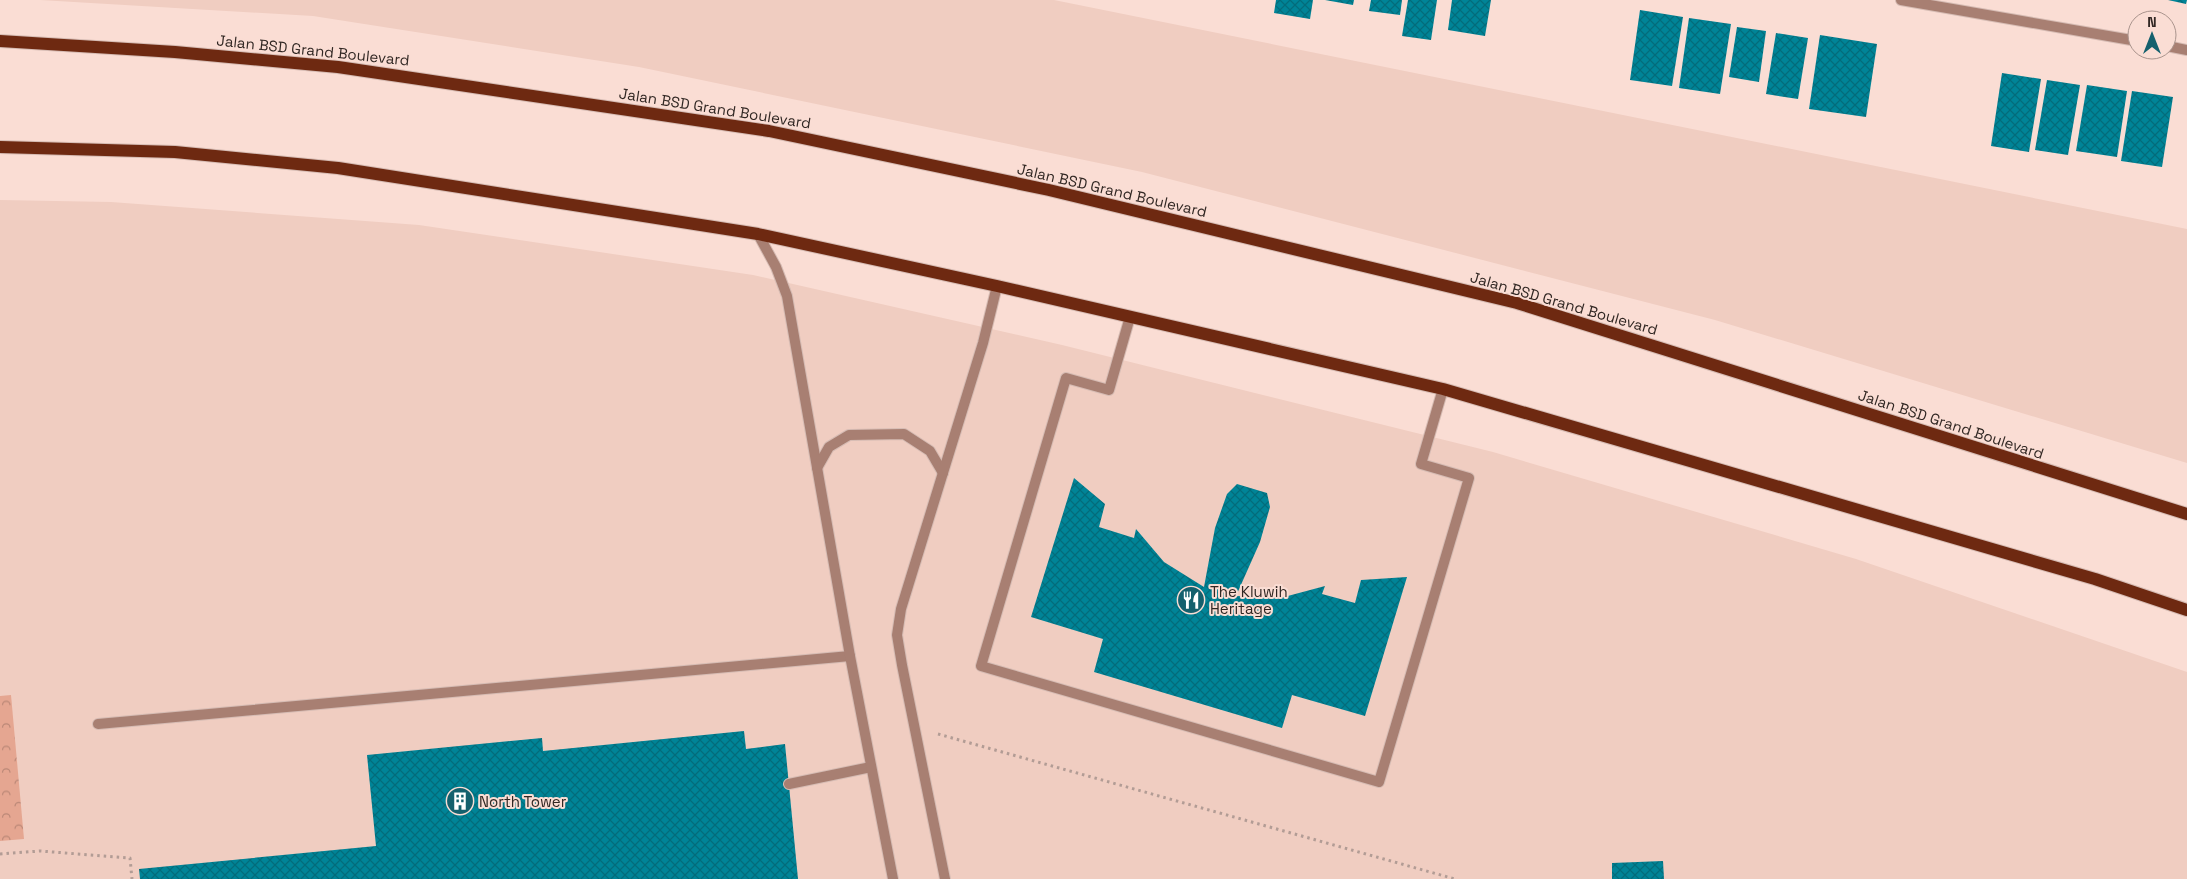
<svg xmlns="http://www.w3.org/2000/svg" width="2187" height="879" viewBox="0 0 2187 879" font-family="'Space Grotesk',sans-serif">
<defs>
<pattern id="park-crowns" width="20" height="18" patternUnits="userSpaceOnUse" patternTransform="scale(1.25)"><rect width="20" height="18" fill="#e5a691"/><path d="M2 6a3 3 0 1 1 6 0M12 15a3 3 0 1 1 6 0" fill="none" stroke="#ba8776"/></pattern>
<pattern id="building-cross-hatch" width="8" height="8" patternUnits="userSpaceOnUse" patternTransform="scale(1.25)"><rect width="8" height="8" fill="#008497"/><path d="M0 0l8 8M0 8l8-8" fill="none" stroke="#036c7b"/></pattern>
</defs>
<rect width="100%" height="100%" fill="#faddd4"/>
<g fill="#f0cdc1">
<polygon points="40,0 1054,0 2187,229 2187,463 1715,320 1142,172 639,67 313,16"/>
<polygon points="0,200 111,202 419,225 753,275 1062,345 1493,452 1856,559 2187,672 2187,879 0,879"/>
</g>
<polygon fill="url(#park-crowns)" points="11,695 24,839 0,841 0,696"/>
<g fill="url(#building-cross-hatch)">
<polygon points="1276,0 1313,0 1310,19 1274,13"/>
<polygon points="1325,0 1354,0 1353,5"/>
<polygon points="1371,0 1402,0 1400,15 1369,11"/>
<polygon points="1408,0 1437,0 1431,40 1402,36"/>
<polygon points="1452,0 1491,0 1485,36 1448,30"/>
<polygon points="2168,0 2187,0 2186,4"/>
<polygon points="1640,10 1683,17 1672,86 1630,80"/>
<polygon points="1689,18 1731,24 1720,94 1679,88"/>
<polygon points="1737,27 1766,31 1759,82 1729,77"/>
<polygon points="1776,33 1808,38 1798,99 1766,94"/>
<polygon points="1820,35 1877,44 1866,117 1809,109"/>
<polygon points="2002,73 2041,79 2029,152 1991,146"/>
<polygon points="2047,80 2080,85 2068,155 2035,150"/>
<polygon points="2087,85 2127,91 2117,157 2076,151"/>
<polygon points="2132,91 2173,97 2162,167 2121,161"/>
<polygon points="1074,478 1105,504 1099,527 1134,538 1136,529 1164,562 1204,587 1215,528 1227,494 1237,484 1267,493 1270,507 1260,542 1236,596 1284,597 1325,586 1322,594 1355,603 1361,580 1407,577 1365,716 1292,695 1282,728 1094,672 1103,639 1031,617"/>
<polygon points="744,731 746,749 785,744 798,879 140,879 139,869 376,846 367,755 542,738 543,751"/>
<polygon points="1663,861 1664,879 1612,879 1612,863"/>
</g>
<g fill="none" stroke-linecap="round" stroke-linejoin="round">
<g stroke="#d6bcb4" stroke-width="12">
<g id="lane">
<polyline points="1130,317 1109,390 1066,378 981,666 1379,782 1469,478 1421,464 1443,389"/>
<polyline points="98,724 850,656"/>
<polyline points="789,784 871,767"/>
</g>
</g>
<g stroke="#d6bcb4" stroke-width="12">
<g id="street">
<polyline points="1901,0 2137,41"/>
<polyline points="2167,46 2187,50"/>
<polyline points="758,234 776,267 787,296 850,656 893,879"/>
<polyline points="817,468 829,447 849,435 904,434 930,451 943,473"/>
<polyline points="945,879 902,665 897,635 901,609 983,343 997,286"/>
</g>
</g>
<g stroke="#d6bcb4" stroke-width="14">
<g id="primary">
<polyline points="0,41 175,52 338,67 769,131 1049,190 1517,303 2187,514"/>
<polyline points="0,147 175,152 338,168 758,234 997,286 1443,389 2095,579 2187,610"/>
</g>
</g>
<g stroke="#b29c95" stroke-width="3" stroke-dasharray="2.5 4" stroke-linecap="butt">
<polyline points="938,734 1455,879"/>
<polyline points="0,854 40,851 130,858 132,879"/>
</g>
<use href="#lane" stroke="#a87f72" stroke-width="10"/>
<use href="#street" stroke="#a87f72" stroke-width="10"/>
<use href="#primary" stroke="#6e2911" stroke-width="12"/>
</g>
<defs>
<g id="restaurant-disc" transform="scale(1.4375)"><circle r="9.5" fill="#14606d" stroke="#faddd4"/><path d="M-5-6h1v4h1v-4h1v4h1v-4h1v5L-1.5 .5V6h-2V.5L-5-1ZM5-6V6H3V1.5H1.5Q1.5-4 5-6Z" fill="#fff"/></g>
<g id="building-disc" transform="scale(1.4375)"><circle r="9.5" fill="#14606d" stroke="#faddd4"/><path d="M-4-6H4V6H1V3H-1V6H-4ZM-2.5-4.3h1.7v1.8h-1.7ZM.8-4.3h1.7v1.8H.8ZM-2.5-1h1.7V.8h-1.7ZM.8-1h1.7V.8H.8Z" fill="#fff"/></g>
</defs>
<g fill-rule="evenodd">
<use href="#restaurant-disc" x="1191" y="600"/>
<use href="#building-disc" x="460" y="801"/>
</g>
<g text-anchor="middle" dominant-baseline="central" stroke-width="4" stroke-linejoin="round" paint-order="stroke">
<g font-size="15" fill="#312723" stroke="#faddd4">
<text transform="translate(313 50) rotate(6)">Jalan BSD Grand Boulevard</text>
<text transform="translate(715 108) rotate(9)">Jalan BSD Grand Boulevard</text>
<text transform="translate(1112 190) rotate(13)">Jalan BSD Grand Boulevard</text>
<text transform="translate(1564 303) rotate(16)">Jalan BSD Grand Boulevard</text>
<text transform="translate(1951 424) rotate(18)">Jalan BSD Grand Boulevard</text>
</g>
<g font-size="15" fill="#312723" stroke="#faddd4" text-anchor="start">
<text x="1210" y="591">The Kluwih<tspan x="1210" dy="17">Heritage</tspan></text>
<text x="479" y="801">North Tower</text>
</g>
</g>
<g transform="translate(2152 35)"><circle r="24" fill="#faddd4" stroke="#aa948d"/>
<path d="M0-4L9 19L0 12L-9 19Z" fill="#14606d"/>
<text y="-8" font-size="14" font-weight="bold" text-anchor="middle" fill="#312723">N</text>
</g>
</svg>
